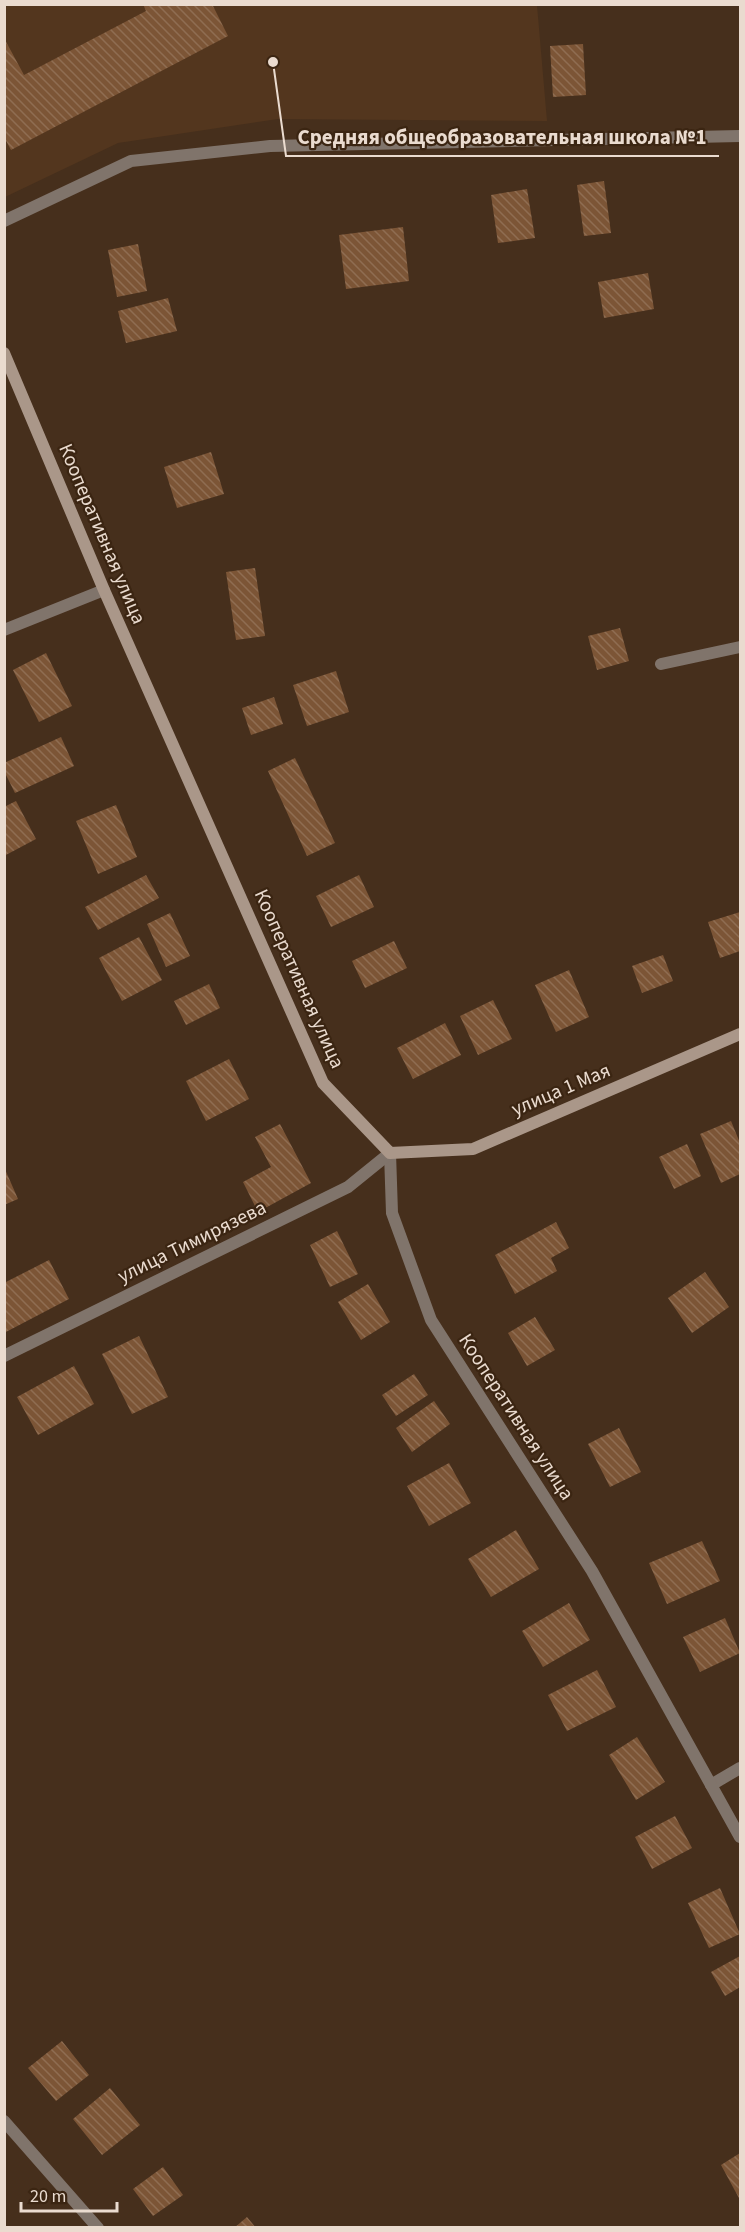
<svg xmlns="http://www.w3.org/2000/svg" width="745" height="2232" viewBox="0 0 745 2232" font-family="'Source Sans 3',sans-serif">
<defs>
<pattern id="building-back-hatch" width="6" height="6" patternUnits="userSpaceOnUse" patternTransform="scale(1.5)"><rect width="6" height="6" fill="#7c5536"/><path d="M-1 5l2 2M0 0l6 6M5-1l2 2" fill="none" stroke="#8f6d52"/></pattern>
</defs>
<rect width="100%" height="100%" fill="#462f1c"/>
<polygon fill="#53361e" points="5,5 537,5 547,121 278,119 118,143 5,197"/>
<g fill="url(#building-back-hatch)">
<polygon points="143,4 212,4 228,36 11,150 4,137 4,38 24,75 146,11"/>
<polygon points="583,44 586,95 553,97 550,46"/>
<polygon points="604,181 611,233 584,236 577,185"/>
<polygon points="527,189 535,238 498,243 491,195"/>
<polygon points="403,227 409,281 346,289 339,235"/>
<polygon points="138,244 147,291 117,297 108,250"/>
<polygon points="648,273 654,309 604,318 598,282"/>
<polygon points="168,298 177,331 126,343 118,311"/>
<polygon points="211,452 224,494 177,508 164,467"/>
<polygon points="255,568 265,636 236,640 226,572"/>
<polygon points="620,628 629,661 597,670 588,636"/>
<polygon points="46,653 72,706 39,722 13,670"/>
<polygon points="336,671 349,712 307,726 293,685"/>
<polygon points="274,697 283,724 251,735 242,708"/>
<polygon points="61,737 74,766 15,793 4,771 4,763"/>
<polygon points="295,758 335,843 307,856 268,771"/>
<polygon points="16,801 36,839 4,856 4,807"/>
<polygon points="116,805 137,857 98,874 76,821"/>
<polygon points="146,875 159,898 98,930 85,907"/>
<polygon points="359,875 374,907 331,927 316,896"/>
<polygon points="740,912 740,951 720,958 708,922"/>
<polygon points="170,913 190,956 166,967 147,924"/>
<polygon points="139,937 162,980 122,1001 99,958"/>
<polygon points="394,941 407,968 365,988 352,961"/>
<polygon points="663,955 673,981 642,993 632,966"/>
<polygon points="569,970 589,1017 556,1032 535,985"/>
<polygon points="209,984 220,1008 186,1025 174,1001"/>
<polygon points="493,1000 512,1039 478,1055 460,1016"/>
<polygon points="445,1023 461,1055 413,1079 397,1048"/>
<polygon points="229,1059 249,1099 206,1121 186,1081"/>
<polygon points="731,1121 740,1143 740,1174 721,1183 700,1134"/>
<polygon points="280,1124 311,1183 258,1212 243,1182 271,1167 255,1137"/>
<polygon points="687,1144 701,1176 674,1189 659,1157"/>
<polygon points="4,1167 18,1199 4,1205"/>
<polygon points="556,1222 569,1248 551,1258 557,1271 515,1294 495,1255"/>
<polygon points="337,1231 358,1274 330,1287 310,1245"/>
<polygon points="49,1260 69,1299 4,1333 4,1283"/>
<polygon points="705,1272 729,1307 692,1333 668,1298"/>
<polygon points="368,1284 390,1322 361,1340 338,1302"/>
<polygon points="535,1317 555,1350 527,1366 508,1333"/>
<polygon points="139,1336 168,1397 132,1414 102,1354"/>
<polygon points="74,1366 94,1404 38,1435 17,1397"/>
<polygon points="414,1374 428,1395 396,1416 382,1395"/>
<polygon points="434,1401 450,1424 412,1452 396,1428"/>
<polygon points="619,1428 641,1472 610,1487 588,1444"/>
<polygon points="449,1463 471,1503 429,1526 407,1486"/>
<polygon points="516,1530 539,1569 491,1597 468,1559"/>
<polygon points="702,1541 720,1581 667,1604 649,1563"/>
<polygon points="569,1603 590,1640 543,1667 522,1631"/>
<polygon points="725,1618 740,1653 700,1672 683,1637"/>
<polygon points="597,1670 616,1707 567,1731 548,1695"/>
<polygon points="637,1737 665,1782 636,1800 609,1755"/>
<polygon points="675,1816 692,1848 652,1869 635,1837"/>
<polygon points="720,1888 740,1934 709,1948 688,1903"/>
<polygon points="740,1956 740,1987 725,1996 711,1972"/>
<polygon points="62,2041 89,2075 56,2101 28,2068"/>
<polygon points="110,2088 140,2125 102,2155 73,2119"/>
<polygon points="740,2153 740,2200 721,2165"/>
<polygon points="163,2167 183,2195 153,2216 133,2189"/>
<polygon points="247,2217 256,2228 234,2228"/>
</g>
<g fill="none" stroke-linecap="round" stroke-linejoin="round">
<g stroke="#80746b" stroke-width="12">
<polyline points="661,664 740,647"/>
<polyline points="711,1785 740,1768"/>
</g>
<g stroke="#80746b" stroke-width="12">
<polyline points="4,221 131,161 270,146 740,136"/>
<polyline points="4,630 104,590"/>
<polyline points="390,1153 392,1213 431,1320 592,1571 740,1837"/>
<polyline points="4,1356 348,1187 390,1153"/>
<polyline points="4,2121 98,2228"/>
</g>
<polyline stroke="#aa9789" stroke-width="12" points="4,353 104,590 323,1083 390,1153 473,1149 740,1034"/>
</g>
<g text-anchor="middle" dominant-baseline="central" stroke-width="4.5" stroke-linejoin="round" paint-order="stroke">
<g font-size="20" fill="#eadbcf" stroke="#3b2512">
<text transform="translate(102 534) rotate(67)">Кооперативная улица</text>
<text transform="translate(299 979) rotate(66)">Кооперативная улица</text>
<text transform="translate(561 1090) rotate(-23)">улица 1 Мая</text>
<text transform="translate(192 1242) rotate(-26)">улица Тимирязева</text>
<text transform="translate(516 1417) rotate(57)">Кооперативная улица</text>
</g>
</g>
<path fill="none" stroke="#eadbcf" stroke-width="2" d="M273 62L286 156H719"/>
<circle fill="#eadbcf" stroke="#3b2512" stroke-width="2" cx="273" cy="62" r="6"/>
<g font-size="21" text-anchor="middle" font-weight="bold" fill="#eadbcf" stroke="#3b2512" stroke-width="4.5" stroke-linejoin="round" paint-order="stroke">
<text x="502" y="144">Средняя общеобразовательная школа №1</text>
</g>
<rect width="745" height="2232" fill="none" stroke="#eadbcf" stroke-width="12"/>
<path d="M21 2202v9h96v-9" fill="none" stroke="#eadbcf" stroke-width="3"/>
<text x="30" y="2202" font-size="18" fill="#eadbcf" stroke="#3b2512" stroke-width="4.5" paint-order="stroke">20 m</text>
</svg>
